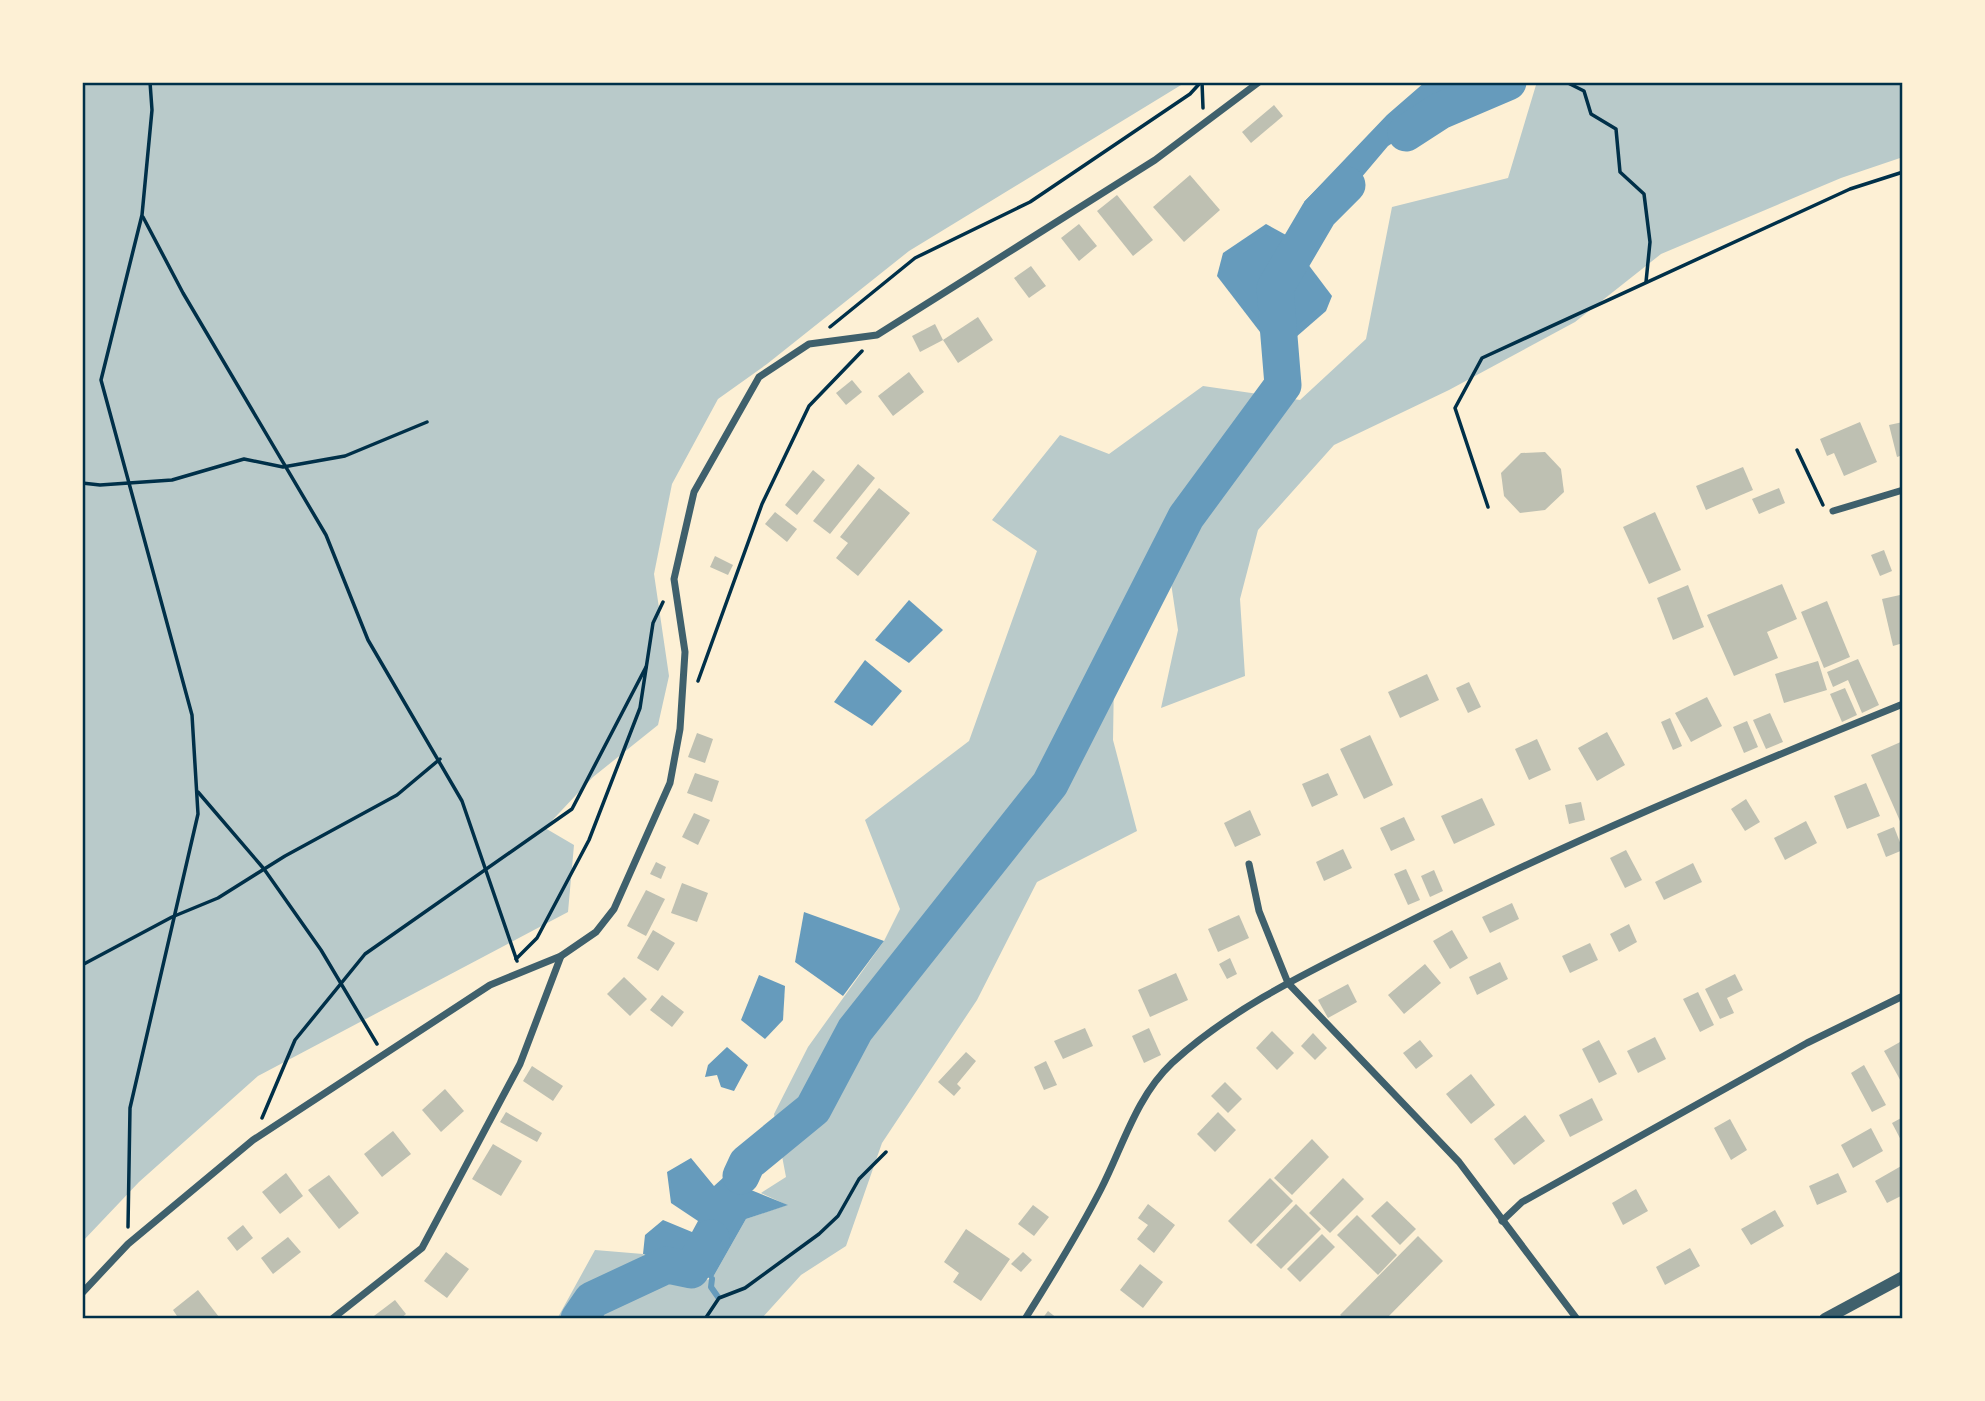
<svg xmlns="http://www.w3.org/2000/svg" width="1985" height="1401" viewBox="0 0 1985 1401" font-family="Ubuntu,sans-serif">
<rect width="100%" height="100%" fill="#fdf0d5"/>
<g fill="#b9caca">
<polygon points="82,82 1186,82 909,251 767,364 718,399 672,484 654,574 669,676 658,725 593,777 545,828 574,845 568,912 258,1076 139,1182 82,1242"/>
<polygon points="1544,82 1903,82 1903,157 1841,178 1661,254 1575,322 1449,390 1334,445 1258,530 1240,599 1245,676 1161,708 1178,630 1168,563 1115,616 1113,740 1137,831 1037,882 977,1000 882,1143 846,1246 801,1275 761,1319 557,1319 595,1250 643,1254 661,1285 712,1279 746,1219 787,1205 761,1193 786,1177 774,1114 808,1047 884,941 900,909 865,820 969,741 1037,551 992,520 1060,435 1109,454 1203,386 1300,400 1366,339 1392,207 1508,178 1536,85"/>
</g>
<g fill="#669bbc">
<polygon points="1425,82 1486,82 1388,146 1322,224 1308,222 1304,202 1387,115"/>
<polygon points="1266,224 1286,235 1332,296 1326,311 1288,344 1270,345 1217,276 1223,253"/>
<polygon points="909,600 943,630 909,663 875,640"/>
<polygon points="865,660 902,691 872,726 834,702"/>
<polygon points="804,912 884,941 843,996 795,962"/>
<polygon points="759,975 785,986 783,1020 765,1039 741,1020"/>
<polygon points="727,1047 748,1065 734,1091 721,1087 717,1075 705,1077 708,1065"/>
<polygon points="775,1131 772,1154 746,1188 788,1205 746,1219 712,1279 643,1254 645,1235 663,1220 692,1232 698,1221 671,1203 667,1172 691,1158 714,1186"/>
</g>
<g fill="none" stroke-linecap="round" stroke-linejoin="round">
<polyline stroke="#669bbc" stroke-width="6" points="712,1279 711,1287 718,1297"/>
<g stroke="#669bbc" stroke-width="37">
<polyline points="1406,133 1440,111 1508,82"/>
<polyline points="741,1176 747,1163 813,1109 855,1030 1050,784 1186,517 1283,385 1275,288 1319,213 1347,185"/>
<polyline points="579,1319 592,1300 667,1265 691,1270 711,1238"/>
</g>
</g>
<g fill="#bec0b2">
<polygon points="1274,105 1283,116 1251,143 1242,132"/>
<polygon points="1190,175 1220,210 1184,242 1153,207"/>
<polygon points="1117,195 1153,240 1133,256 1097,211"/>
<polygon points="1079,224 1097,246 1079,261 1061,238"/>
<polygon points="1031,266 1046,286 1029,298 1014,278"/>
<polygon points="978,317 993,340 958,363 943,340"/>
<polygon points="935,324 943,340 920,352 912,336"/>
<polygon points="909,372 924,392 893,416 878,396"/>
<polygon points="852,380 862,392 846,405 836,393"/>
<polygon points="1860,422 1877,462 1844,476 1834,453 1827,456 1820,439"/>
<polygon points="1903,422 1903,455 1897,457 1889,425"/>
<polygon points="1545,452 1561,469 1564,492 1545,510 1520,513 1504,496 1501,473 1521,453"/>
<polygon points="858,464 875,478 830,534 813,521"/>
<polygon points="1743,467 1753,490 1706,510 1696,486"/>
<polygon points="813,470 825,480 797,515 785,505"/>
<polygon points="879,488 910,513 858,576 836,558 848,543 840,537"/>
<polygon points="1779,488 1785,503 1759,514 1752,499"/>
<polygon points="775,512 797,529 787,542 765,524"/>
<polygon points="1655,512 1681,570 1649,584 1623,527"/>
<polygon points="1884,550 1892,571 1880,576 1871,555"/>
<polygon points="715,556 733,565 728,575 710,567"/>
<polygon points="1782,584 1797,619 1767,632 1778,658 1734,676 1707,615"/>
<polygon points="1688,585 1704,627 1673,640 1657,598"/>
<polygon points="1900,595 1903,606 1903,643 1893,646 1882,599"/>
<polygon points="1827,601 1850,657 1824,668 1801,612"/>
<polygon points="1858,659 1879,705 1862,713 1848,680 1833,687 1827,672"/>
<polygon points="1818,661 1827,690 1784,703 1775,674"/>
<polygon points="1427,674 1439,700 1400,718 1388,692"/>
<polygon points="1469,682 1481,707 1468,713 1456,688"/>
<polygon points="1845,688 1857,715 1842,722 1830,694"/>
<polygon points="1707,697 1722,726 1691,742 1675,713"/>
<polygon points="1770,713 1783,742 1766,749 1753,720"/>
<polygon points="1670,718 1682,746 1673,750 1661,722"/>
<polygon points="1747,721 1758,747 1744,753 1733,727"/>
<polygon points="1607,732 1625,765 1597,781 1578,748"/>
<polygon points="697,733 713,739 705,763 688,757"/>
<polygon points="1370,735 1393,785 1364,799 1340,749"/>
<polygon points="1537,739 1551,770 1529,780 1515,749"/>
<polygon points="1903,741 1903,828 1871,755"/>
<polygon points="695,773 719,781 712,802 687,793"/>
<polygon points="1328,773 1338,795 1312,807 1302,784"/>
<polygon points="1866,783 1880,816 1847,829 1834,796"/>
<polygon points="1482,798 1495,825 1454,844 1441,816"/>
<polygon points="1746,799 1760,822 1745,831 1731,809"/>
<polygon points="1581,802 1585,820 1569,824 1565,805"/>
<polygon points="1250,810 1261,835 1235,847 1224,823"/>
<polygon points="694,813 710,820 698,845 682,837"/>
<polygon points="1404,817 1415,840 1391,851 1380,828"/>
<polygon points="1806,821 1817,843 1785,860 1774,838"/>
<polygon points="1894,827 1903,850 1886,857 1877,834"/>
<polygon points="1343,849 1352,868 1324,881 1316,862"/>
<polygon points="1626,850 1642,880 1625,888 1610,858"/>
<polygon points="656,862 666,867 661,879 650,874"/>
<polygon points="1693,863 1702,882 1664,900 1655,882"/>
<polygon points="1406,869 1420,900 1408,905 1394,874"/>
<polygon points="1434,870 1443,891 1430,897 1421,876"/>
<polygon points="682,883 708,893 697,922 671,913"/>
<polygon points="646,890 665,899 646,936 627,926"/>
<polygon points="1512,903 1519,919 1490,933 1482,917"/>
<polygon points="1239,915 1249,938 1218,952 1208,929"/>
<polygon points="1629,924 1637,942 1619,952 1610,934"/>
<polygon points="653,930 675,943 658,971 637,958"/>
<polygon points="1452,930 1468,958 1450,969 1433,941"/>
<polygon points="1590,943 1598,960 1570,973 1562,956"/>
<polygon points="1230,958 1237,974 1227,979 1219,964"/>
<polygon points="1500,962 1508,979 1477,995 1469,977"/>
<polygon points="1425,964 1441,983 1404,1014 1388,995"/>
<polygon points="1176,973 1188,1000 1150,1017 1138,990"/>
<polygon points="1735,974 1743,990 1727,998 1734,1013 1720,1019 1705,989"/>
<polygon points="624,977 647,999 630,1016 607,994"/>
<polygon points="1348,984 1357,1002 1328,1018 1318,1000"/>
<polygon points="1698,992 1714,1025 1700,1032 1683,999"/>
<polygon points="662,995 684,1012 672,1027 650,1010"/>
<polygon points="1085,1028 1093,1046 1063,1059 1054,1041"/>
<polygon points="1149,1028 1161,1055 1144,1063 1132,1036"/>
<polygon points="1272,1031 1294,1053 1277,1070 1256,1048"/>
<polygon points="1313,1033 1327,1048 1315,1060 1301,1046"/>
<polygon points="1655,1037 1666,1059 1638,1073 1627,1051"/>
<polygon points="1420,1040 1433,1056 1416,1069 1403,1053"/>
<polygon points="1599,1040 1617,1074 1599,1083 1582,1049"/>
<polygon points="1900,1042 1903,1047 1903,1085 1884,1051"/>
<polygon points="966,1052 976,1061 957,1084 961,1088 954,1096 938,1082"/>
<polygon points="1046,1061 1057,1085 1044,1090 1034,1067"/>
<polygon points="1864,1065 1886,1105 1872,1112 1851,1073"/>
<polygon points="532,1066 563,1086 553,1101 523,1081"/>
<polygon points="1471,1074 1495,1105 1471,1124 1446,1094"/>
<polygon points="1225,1082 1242,1099 1228,1113 1211,1096"/>
<polygon points="445,1089 464,1111 441,1132 422,1110"/>
<polygon points="1592,1098 1603,1120 1570,1137 1559,1115"/>
<polygon points="506,1112 542,1133 537,1142 500,1122"/>
<polygon points="1218,1112 1236,1130 1215,1152 1197,1134"/>
<polygon points="1525,1115 1545,1141 1514,1165 1494,1139"/>
<polygon points="1903,1117 1903,1144 1892,1123"/>
<polygon points="1730,1119 1747,1150 1731,1160 1714,1128"/>
<polygon points="1871,1128 1883,1151 1853,1168 1841,1145"/>
<polygon points="393,1131 411,1154 382,1177 364,1154"/>
<polygon points="1312,1139 1329,1157 1292,1195 1274,1178"/>
<polygon points="493,1144 522,1161 501,1196 472,1179"/>
<polygon points="1903,1165 1903,1195 1887,1203 1875,1181"/>
<polygon points="286,1173 303,1196 280,1214 262,1192"/>
<polygon points="1838,1173 1847,1192 1817,1205 1809,1186"/>
<polygon points="329,1175 359,1213 339,1229 308,1190"/>
<polygon points="1270,1178 1293,1201 1251,1244 1228,1221"/>
<polygon points="1343,1178 1364,1199 1330,1233 1309,1213"/>
<polygon points="1636,1189 1648,1211 1623,1225 1612,1203"/>
<polygon points="1387,1201 1416,1229 1400,1245 1371,1216"/>
<polygon points="1148,1204 1175,1225 1154,1253 1137,1239 1148,1225 1138,1218"/>
<polygon points="1296,1204 1321,1229 1281,1269 1256,1245"/>
<polygon points="1033,1205 1049,1217 1034,1236 1018,1224"/>
<polygon points="1775,1210 1784,1226 1751,1245 1741,1229"/>
<polygon points="1357,1215 1397,1255 1378,1275 1337,1235"/>
<polygon points="243,1225 253,1238 237,1251 227,1238"/>
<polygon points="966,1229 1010,1259 981,1301 953,1282 959,1273 944,1262"/>
<polygon points="1322,1234 1335,1247 1300,1282 1287,1269"/>
<polygon points="1418,1236 1443,1261 1386,1319 1345,1319 1340,1315"/>
<polygon points="288,1237 301,1252 273,1274 261,1258"/>
<polygon points="1690,1248 1700,1266 1665,1285 1656,1267"/>
<polygon points="446,1252 469,1269 447,1298 424,1281"/>
<polygon points="1023,1252 1032,1260 1021,1272 1011,1264"/>
<polygon points="1140,1264 1163,1282 1143,1308 1120,1290"/>
<polygon points="198,1290 219,1317 218,1319 179,1319 173,1310"/>
<polygon points="395,1300 406,1314 400,1319 370,1319"/>
<polygon points="1048,1311 1058,1319 1042,1319"/>
</g>
<g fill="none" stroke-linecap="round" stroke-linejoin="round">
<g stroke="#003049" stroke-width="3.5">
<polyline points="1202,82 1203,108"/>
<polyline points="1566,82 1584,91 1591,114 1616,129 1620,172 1644,194 1650,242 1646,282"/>
<polyline points="143,217 183,293 326,535 368,640 462,801 517,961"/>
<polyline points="830,327 915,258 1030,202 1190,94 1201,82"/>
<polyline points="1797,450 1823,505"/>
<polyline points="82,483 100,485 172,480 244,459 283,467 345,456 427,422"/>
<polyline points="1488,507 1455,408 1482,358 1850,189 1903,172"/>
<polyline points="698,681 762,504 809,406 862,351"/>
<polyline points="198,792 264,869 321,950 377,1044"/>
<polyline points="516,959 537,938 589,840 640,708 653,623 663,602"/>
<polyline points="82,965 172,917 218,898 285,856 397,795 440,759"/>
<polyline points="262,1118 295,1040 365,954 572,809 646,667"/>
<polyline points="128,1227 130,1108 198,814 192,715 101,380 142,215 152,110 150,82"/>
<polyline points="705,1319 719,1298 745,1288 819,1234 838,1216 859,1179 886,1152"/>
</g>
<g stroke="#3f606c" stroke-width="7">
<polyline points="1833,511 1903,490"/>
<polyline points="1249,864 1259,911 1288,983 1459,1162 1577,1319"/>
<polyline points="1502,1221 1522,1202 1807,1043 1903,996"/>
<polyline points="82,1293 128,1244 253,1140 490,985 561,956 596,932 614,909 670,783 680,729 685,652 674,579 694,492 759,377 809,344 877,335 1155,160 1259,82"/>
<polyline points="332,1319 422,1248 520,1064 561,956"/>
<path d="M 1025,1319 C 1052,1276 1078,1234 1101,1189 C 1123,1146 1136,1097 1172,1063 C 1235,1005 1317,968 1392,930 C 1558,846 1730,774 1903,704"/>
</g>
<polyline stroke="#3f606c" stroke-width="12" points="1825,1319 1903,1277"/>
</g>
<rect width="1985" height="1401" fill="none" stroke="#fdf0d5" stroke-width="168"/>
<rect x="84" y="84" width="1817" height="1233" fill="none" stroke="#003049" stroke-width="2.5"/>
</svg>
